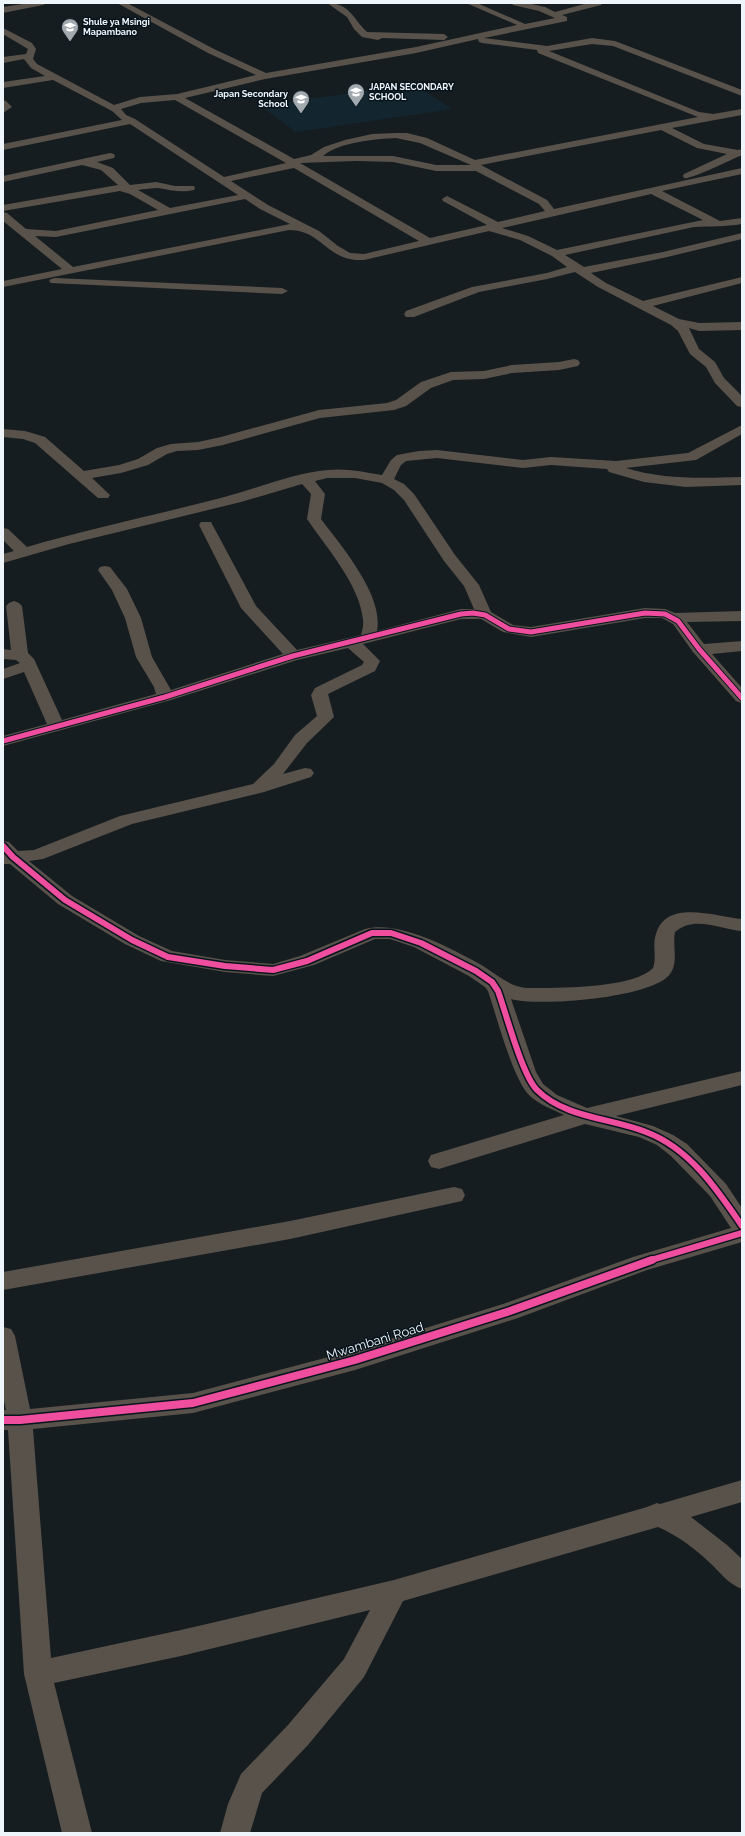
<svg xmlns="http://www.w3.org/2000/svg" width="745" height="1836" viewBox="0 0 745 1836" font-family="Raleway,sans-serif">
<rect width="100%" height="100%" fill="#161d20"/>
<polygon fill="#132630" points="414,84 452,109 296,132 261,106"/>
<g fill="none" stroke-linecap="round" stroke-linejoin="round">
<g fill="#59524b" fill-rule="evenodd">
<polygon points="29,3 47,3 43,5 3,13 3,7"/>
<path d="M 117,3 L 127,3 L 214,49 L 266,73 L 416,47 L 517,25 L 466,3 L 477,3 L 525,24 L 555,18 L 539,11 L 513,5 L 512,3 L 527,3 L 545,7 L 555,12 L 588,3 L 602,3 L 601,5 L 562,15 L 567,17 L 567,21 L 484,38 L 547,46 L 592,38 L 615,41 L 742,90 L 742,96 L 613,46 L 592,44 L 549,51 L 699,112 L 713,114 L 742,109 L 742,115 L 672,128 L 704,144 L 738,150 L 742,149 L 742,155 C 732,159 691,180 684,178 L 683,176 L 684,174 L 727,154 L 697,148 L 661,130 L 481,165 L 547,200 L 554,209 L 742,168 L 742,174 L 662,191 L 720,221 L 742,218 L 742,224 C 725,227 711,226 694,227 L 565,255 L 584,267 L 663,252 L 742,233 L 742,239 L 663,258 L 591,273 L 606,283 L 643,301 L 742,277 L 742,283 L 653,306 L 679,319 L 699,323 L 742,322 L 742,330 L 699,331 L 689,328 L 699,349 L 715,362 L 724,378 L 742,396 L 742,407 L 737,406 L 715,383 L 706,367 L 690,354 L 678,331 L 671,325 L 598,287 L 575,272 L 547,279 L 479,292 L 414,317 L 406,317 L 404,314 L 406,311 L 472,287 L 547,273 L 567,267 L 552,256 L 520,240 L 489,231 L 364,260 C 326,262 323,230 289,230 L 3,287 L 3,281 L 62,269 L 3,221 L 3,212 L 7,213 L 26,229 L 56,231 L 158,210 L 130,194 L 120,191 L 3,211 L 3,205 L 118,185 L 101,170 L 82,165 L 3,182 L 3,176 L 110,153 L 114,154 L 115,156 L 114,158 L 97,162 L 113,168 L 130,185 L 156,182 L 175,186 L 194,186 L 195,188 L 194,190 C 181,193 170,190 158,188 C 152,188 144,189 138,190 L 170,208 L 238,195 L 130,124 L 3,150 L 3,144 L 122,120 L 112,111 L 53,80 L 3,88 L 3,82 L 45,76 L 31,68 L 24,59 L 3,63 L 3,57 L 26,54 L 28,49 L 3,34 L 3,28 L 32,43 L 36,49 L 33,59 L 37,64 L 114,105 L 140,97 L 177,94 L 256,75 L 208,53 ZM 478,39 L 479,42 L 482,43 L 537,50 L 538,53 L 698,117 L 475,160 L 427,138 L 407,133 L 396,133 L 372,134 L 345,140 L 324,147 L 311,155 L 294,159 L 185,98 L 265,79 L 416,53 ZM 175,100 L 286,163 L 224,177 L 135,119 L 126,115 L 121,109 L 141,103 ZM 396,138 L 420,143 L 471,165 L 436,165 L 393,156 L 323,156 C 339,142 376,139 396,138 ZM 356,161 L 393,162 L 436,171 L 476,171 L 539,204 L 545,211 L 498,222 L 447,196 L 442,199 L 443,201 L 487,225 L 430,238 L 300,163 ZM 294,168 L 419,241 L 364,254 L 350,253 L 338,246 L 319,231 L 268,205 L 231,181 ZM 651,194 L 703,220 L 557,250 L 528,236 L 502,228 ZM 245,199 L 260,209 L 290,224 L 73,267 L 35,236 L 56,237 Z"/>
<path d="M 327,3 C 350,3 353,19 367,32 L 444,34 L 448,37 L 444,40 L 382,38 L 378,40 L 362,37 L 354,29 L 347,17 Z"/>
<polygon points="3,100 6,101 12,107 3,113"/>
<polygon points="55,278 282,288 288,291 282,294 51,283 49,281 51,279"/>
<polygon points="574,359 578,360 580,363 578,366 559,370 512,373 484,379 453,380 431,388 406,406 394,410 320,418 223,445 198,450 177,451 167,454 148,465 121,473 92,478 110,495 108,498 98,498 35,443 23,439 3,437 3,429 25,431 45,437 84,471 119,465 138,459 157,448 171,444 198,442 221,437 319,410 387,403 396,400 421,382 451,372 484,371 512,365 559,362"/>
<path d="M 742,425 L 742,434 L 696,460 L 626,468 C 665,480 701,478 742,477 L 742,485 L 686,487 L 644,482 L 609,472 L 607,469 L 551,465 L 523,468 L 437,458 L 406,461 L 401,465 L 394,479 L 404,484 L 414,494 L 455,555 L 479,585 L 491,612 L 513,625 L 531,627 L 645,608 L 665,609 L 675,613 L 742,611 L 742,621 L 687,622 L 704,644 L 742,641 L 742,651 L 712,654 L 742,688 L 742,703 L 736,701 L 693,652 L 673,624 L 662,618 L 645,618 L 531,637 L 503,632 L 481,619 L 461,619 L 363,644 L 380,661 L 375,671 L 328,694 L 334,717 L 307,743 L 283,774 L 305,768 L 311,769 L 314,773 L 311,777 L 264,792 L 132,824 L 43,859 L 29,861 L 72,896 L 139,936 L 172,951 L 225,960 L 273,964 L 300,956 L 365,929 C 399,920 453,949 483,966 C 496,974 510,987 526,988 C 555,988 633,989 653,968 C 657,957 652,945 656,934 C 666,898 717,917 742,919 L 742,931 C 720,929 694,915 675,932 C 672,946 679,962 670,974 C 653,998 539,1007 511,999 L 536,1072 L 543,1084 L 557,1095 L 587,1108 L 742,1071 L 742,1085 L 616,1116 L 653,1126 L 673,1135 L 687,1144 L 726,1184 L 742,1208 L 742,1242 L 647,1270 L 518,1318 L 355,1370 L 193,1413 L 33,1429 L 51,1658 L 181,1630 L 394,1580 L 647,1507 L 657,1503 L 660,1504 L 742,1480 L 742,1502 L 691,1517 L 727,1545 L 742,1559 L 742,1589 C 728,1584 720,1572 709,1562 C 694,1548 677,1535 658,1527 L 403,1601 L 364,1677 L 308,1745 L 262,1793 L 250,1833 L 220,1833 L 228,1804 L 241,1774 L 288,1725 L 344,1659 L 370,1610 L 181,1656 L 54,1683 L 92,1833 L 62,1833 L 24,1674 L 8,1430 L 3,1430 L 3,1410 L 6,1410 L 3,1397 L 3,1327 L 11,1329 L 15,1336 L 30,1409 L 193,1393 L 355,1350 L 503,1304 L 633,1257 L 731,1228 L 710,1196 L 671,1156 L 657,1145 L 639,1137 L 585,1124 L 439,1169 L 431,1167 L 428,1161 L 431,1155 L 564,1115 C 552,1109 538,1104 529,1095 C 512,1077 497,1017 488,991 L 485,987 L 469,976 L 414,947 L 390,939 L 375,939 L 314,965 L 273,976 L 225,972 L 161,961 L 125,944 L 58,904 L 10,864 L 3,864 L 3,841 L 9,842 L 18,851 L 34,850 L 120,816 L 253,784 L 274,764 L 295,735 L 317,716 L 311,695 L 315,688 L 362,665 L 364,662 L 348,648 L 297,660 L 171,700 L 3,746 L 3,736 L 47,724 L 24,672 L 3,679 L 3,669 L 20,663 L 16,660 L 3,659 L 3,649 L 11,650 L 6,606 L 9,603 L 14,601 L 19,603 L 22,606 L 28,653 L 34,659 L 62,720 L 156,694 L 154,687 L 136,657 L 125,618 L 112,590 L 98,570 L 100,567 L 105,566 L 110,567 L 127,589 L 141,618 L 152,657 L 171,690 L 283,654 L 241,608 L 199,525 L 201,522 L 211,522 L 256,606 L 297,650 L 361,635 C 362,631 364,625 363,620 C 360,585 326,547 307,519 L 311,494 L 302,484 L 241,502 L 69,544 L 3,563 L 3,554 L 14,551 L 3,540 L 3,528 L 8,529 L 27,547 C 88,529 151,516 213,500 C 249,492 291,473 328,470 C 346,468 364,472 382,475 L 391,460 L 397,455 L 419,451 L 437,450 L 523,460 L 551,457 L 616,461 L 688,453 ZM 327,478 L 355,478 L 382,483 L 394,490 L 404,500 L 444,561 L 464,586 L 474,609 L 461,609 L 377,631 C 384,595 341,546 321,519 L 325,494 L 315,481 Z"/>
<polygon points="454,1187 462,1189 465,1195 462,1201 290,1239 3,1290 3,1272 290,1221"/>
</g>
<g stroke="#08141c" stroke-width="7">
<polyline id="cycleway-far2" points="3,741 165,697 293,656 461,614 473,613 485,615 509,629 531,632 645,613 665,614 678,621 699,649 742,698"/>
</g>
<g stroke="#08141c" stroke-width="9">
<g id="cycleway-far1">
<path d="M 3,846 L 13,857 L 65,900 L 132,940 L 168,957 L 225,966 L 273,970 L 307,961 L 372,933 L 391,933 L 421,943 L 476,971 L 492,982 L 498,991 C 506,1013 522,1075 537,1090 C 565,1118 611,1118 646,1132 C 689,1148 717,1189 742,1226"/>
<polyline points="648,1261 742,1233"/>
</g>
</g>
<g stroke="#08141c" stroke-width="11">
<polyline id="cycleway" points="3,1420 20,1420 193,1403 355,1360 510,1311 652,1260"/>
</g>
<use href="#cycleway-far2" stroke="#ef4d9e" stroke-width="5"/>
<use href="#cycleway-far1" stroke="#ef4d9e" stroke-width="6"/>
<use href="#cycleway" stroke="#ef4d9e" stroke-width="8"/>
</g>
<defs>
<g id="school-pin" transform="scale(0.9)"><path d="M0 17L-7.5 6A9.5 9.5 0 1 1 7.5 6Z" fill="#a2aaaf" stroke="#08141c"/><path d="M0-5L7-2L0 1L-7-2ZM-4 1L0 2.5L4 1V4Q0 6-4 4Z" fill="#fff"/></g>
</defs>
<g fill-rule="evenodd">
<use href="#school-pin" x="70" y="27"/>
<use href="#school-pin" x="356" y="92"/>
<use href="#school-pin" x="301" y="99"/>
</g>
<g text-anchor="middle" dominant-baseline="central" stroke-width="3" stroke-linejoin="round" paint-order="stroke">
<g font-size="9" font-weight="bold" fill="#eef6fc" stroke="#08141c" text-anchor="start">
<text x="83" y="22">Shule ya Msingi<tspan x="83" dy="10">Mapambano</tspan></text>
<text x="369" y="87">JAPAN SECONDARY<tspan x="369" dy="10">SCHOOL</tspan></text>
<text x="288" y="94" text-anchor="end">Japan Secondary<tspan x="288" dy="10">School</tspan></text>
</g>
<g font-size="13" fill="#eef6fc" stroke="#08141c">
<text transform="translate(375 1341) rotate(-17)">Mwambani Road</text>
</g>
</g>
<rect width="745" height="1836" fill="none" stroke="#eef6fc" stroke-width="8"/>
</svg>
